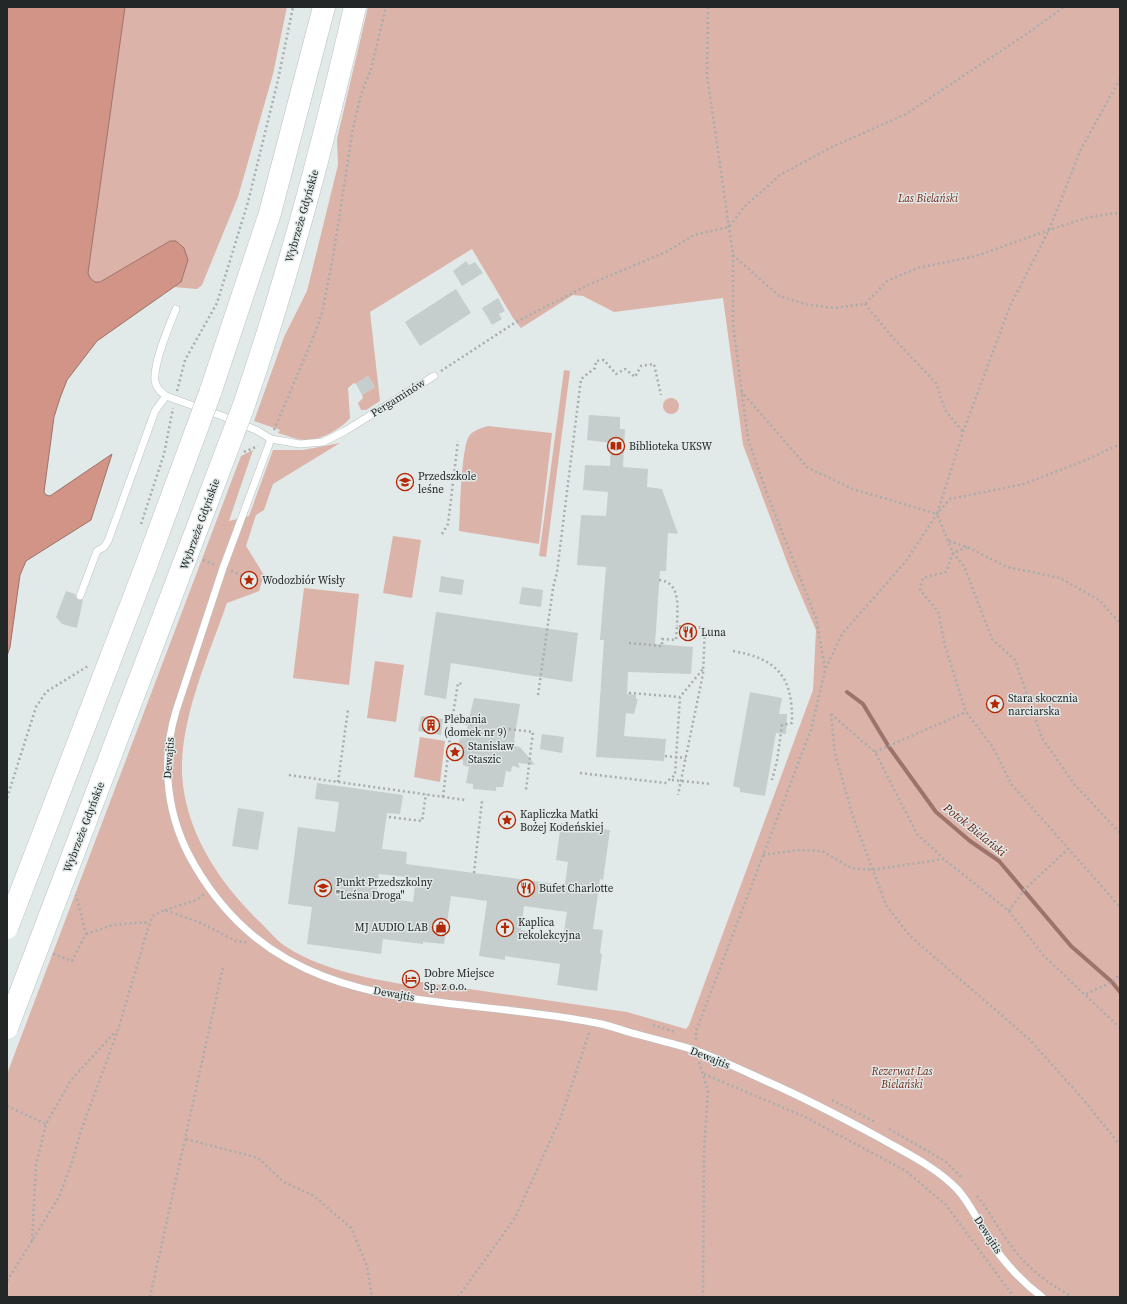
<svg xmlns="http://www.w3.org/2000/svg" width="1127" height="1304" viewBox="0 0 1127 1304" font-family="'Source Serif 4',serif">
<rect width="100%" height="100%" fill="#e1eae9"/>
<g fill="#dcb3a9">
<polygon points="125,7 287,7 273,74 238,197 202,285 197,289 174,287 181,282 170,241 100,282 95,282 90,278 88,273"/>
<path d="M 368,7 L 1120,7 L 1120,1297 L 7,1297 L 7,1074 L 241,456 L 253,450 L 229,521 L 249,516 L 273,450 L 303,450 L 340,443 L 273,484 L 264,510 L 256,515 L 246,546 L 264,575 L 259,591 L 227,603 C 209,655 180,718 182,774 C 185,832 220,884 261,923 C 268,930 275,938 282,944 C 318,969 366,978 408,985 L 408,980 L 627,1012 L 686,1029 L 689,1025 L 813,690 L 816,630 L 790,570 L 743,445 L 723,298 L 614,312 L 583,296 L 573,295 L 521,328 L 513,318 L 472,249 L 370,312 L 380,401 L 366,410 L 361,410 L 358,403 L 363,398 L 362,395 L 375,387 L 368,376 L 356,384 L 354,383 L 348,388 L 350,418 C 341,429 320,441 305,440 C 297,440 286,435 278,433 L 280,430 L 254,421 L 284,337 L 307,291 L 338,165 L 337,139 Z"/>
<polygon points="564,370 570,371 546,557 539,556"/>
<circle cx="671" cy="406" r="8"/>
<path d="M 488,426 L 552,433 L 539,544 L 459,531 C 460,512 461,450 469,436 C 473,430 482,428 488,426 Z"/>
<polygon points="393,536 421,540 412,598 383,593"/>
<polygon points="304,588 359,594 349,685 293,678"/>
<polygon points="375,661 404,665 396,722 367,718"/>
<polygon points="420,737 445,741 440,782 414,777"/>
</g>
<polygon fill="#d19486" stroke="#9d736a" points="7,7 125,7 88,273 90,278 95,282 100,282 170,241 176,241 184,248 188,260 181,282 97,341 67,380 60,398 54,417 44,492 46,495 50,496 112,454 91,520 26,561 20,575 10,647 7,656"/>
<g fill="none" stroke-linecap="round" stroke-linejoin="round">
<polyline stroke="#9d736a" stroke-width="4" points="847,692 863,704 889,747 936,812 970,841 999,861 1071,946 1112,982 1120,992"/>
</g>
<g fill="#c5cecd" fill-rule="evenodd">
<polygon points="466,261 469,265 475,262 483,273 462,286 453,271"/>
<polygon points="456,289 471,313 420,346 405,322"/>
<polygon points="498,298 505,311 499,314 502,319 492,325 482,308"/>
<polygon points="368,376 375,387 362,395 356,384"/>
<polygon points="589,415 620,417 620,429 625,429 623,467 648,469 647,487 662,489 678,534 668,533 666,571 660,571 655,644 693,647 691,674 628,672 627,694 636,695 636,699 638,699 634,714 626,713 624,736 666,739 664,761 596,757 604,640 600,640 606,567 577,565 581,515 606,516 608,492 583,490 585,465 610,466 611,443 587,440"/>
<polygon points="441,576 464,580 462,595 439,592"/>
<polygon points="522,587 543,590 541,607 519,604"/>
<polygon points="66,591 75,594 78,600 83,600 77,628 62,624 56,617"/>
<polygon points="436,612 578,633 572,682 451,663 446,699 424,695"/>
<polygon points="750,692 782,698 779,714 787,714 786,734 776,733 765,796 740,792 740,788 733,786"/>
<polygon points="474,698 520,704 514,741 515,741 515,746 520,747 535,765 518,763 520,768 512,766 511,772 506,771 503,787 496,787 496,791 473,789 473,784 466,783 469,767 463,765 463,760 458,759 456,753 460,738 463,739 461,738 466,732"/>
<polygon points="421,716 443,719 441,735 418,731"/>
<polygon points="542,734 564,737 562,753 540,749"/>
<path d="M 317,783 L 403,795 L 400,814 L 387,813 L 382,849 L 407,852 L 406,864 L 565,885 L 568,862 L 556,860 L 561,823 L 610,830 L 603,880 L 600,879 L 593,929 L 603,930 L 600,953 L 602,954 L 597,991 L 557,985 L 560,964 L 505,956 L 505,960 L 479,956 L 487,901 L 451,896 L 444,944 L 423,942 L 423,944 L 383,939 L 381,954 L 307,944 L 312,907 L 288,904 L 298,827 L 335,832 L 339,802 L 315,799 ZM 379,874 L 416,878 L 413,902 L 376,897 ZM 524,906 L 567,912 L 563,936 L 521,930 Z"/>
<polygon points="238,808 264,812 258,850 232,846"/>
</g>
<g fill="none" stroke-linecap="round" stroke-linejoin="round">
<g stroke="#b8c1c0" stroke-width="8">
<g id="lane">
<path d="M 176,309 C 169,326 153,363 155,381 C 156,388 161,392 166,396 L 222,416 L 256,430 L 271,439 L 300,444 L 323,442 L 345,431 L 434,376"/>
<path d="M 271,439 L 223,568 L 176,711 C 160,764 167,819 195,866 C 285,1019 441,993 591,1022 C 606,1024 621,1030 636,1034 C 656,1040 678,1044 697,1051 C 721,1060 744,1071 766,1081 C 805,1098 843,1118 880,1138 C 906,1153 936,1167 957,1189 C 970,1203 978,1221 988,1238 C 1002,1260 1021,1281 1042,1297"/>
<polyline points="80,596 97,551 104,547 108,541 155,411 166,396"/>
</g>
</g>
<g stroke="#b8c1c0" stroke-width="23">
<g id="highway">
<polyline points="210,393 270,213 324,7"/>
<path d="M 244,405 C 289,274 324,141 355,7"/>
</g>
</g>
<g stroke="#a6adac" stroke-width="2.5" stroke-dasharray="2 3" stroke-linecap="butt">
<polyline points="708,7 707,75 733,255 733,324 748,439 766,491 816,618 825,669"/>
<polyline points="1120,79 1081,149 1049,230 1010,306 963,432 937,514 953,553 964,566 992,639 1015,660 1042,738 1075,785 1120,833"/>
<polyline points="733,255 779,296 805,304 834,308 865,304 887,281 917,268 976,256 1049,230 1086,218 1115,213 1120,214"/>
<polyline points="865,304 894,339 936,383 945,410 963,432"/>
<polyline points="441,371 516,322 590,284 666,252 694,235 729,227 744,207 780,175 832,147 906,114 1028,33 1064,7"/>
<polyline points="177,391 185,360 217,303 248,202 278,80 293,7"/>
<polyline points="741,391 808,468 853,489 937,514"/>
<polyline points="274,430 315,333 322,313 333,257 353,128 361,95 371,69 386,7"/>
<polyline points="244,452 258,446"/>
<polyline points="141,524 164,454 173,408"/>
<polyline points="442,534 448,524 458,441"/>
<polyline points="949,541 967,547 1007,567 1060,578 1099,600 1120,623"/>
<polyline points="967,547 953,553 946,572 923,578 920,590 938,611 945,646 966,712 992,746 1012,785 1120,907"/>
<polyline points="203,560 215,565"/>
<polyline points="231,571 245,577"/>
<path d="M 659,580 C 682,582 677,610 677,626"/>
<polyline points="629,643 662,646 662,639 676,640 677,626 705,628 703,674 678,795"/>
<path d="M 733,651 C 778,659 793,677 792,723 L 782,725 L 777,761 L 772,780"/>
<polyline points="630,694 630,693 680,697"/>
<polyline points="538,695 553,588 557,572 581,379 595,368 596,361 604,360 616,374 625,369 635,377 641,366 654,364 661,395"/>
<polyline points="831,714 835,754 854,820 886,905 910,936 1029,1039 1082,1098 1120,1145"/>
<polyline points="831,714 875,752 917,834 943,858"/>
<polyline points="452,721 458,683 462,684"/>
<polyline points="456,722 457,715"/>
<polyline points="509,729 533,732 526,790"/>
<polyline points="875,752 966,712"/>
<polyline points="665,756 686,758"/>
<polyline points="580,773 665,783 675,775 680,697 703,669"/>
<polyline points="289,775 465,800"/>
<polyline points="672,780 711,784"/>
<polyline points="338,782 348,710"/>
<polyline points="443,797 452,721 476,725"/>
<polyline points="7,798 36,707 46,692 88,666"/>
<polyline points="389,817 422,821 426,794"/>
<polyline points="763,855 799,850 822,851 851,868 872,870 944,859 1009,911 1043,955 1120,1028"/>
<polyline points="474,873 482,801"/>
<polyline points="165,910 196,900 205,894"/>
<polyline points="1009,911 1024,890 1068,849"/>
<polyline points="86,934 113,925 149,922"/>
<polyline points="53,954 72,961 86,934 76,895"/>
<polyline points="1086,994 1112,982 1120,975"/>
<polyline points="653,1025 675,1032"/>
<polyline points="696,1040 696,1031 811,730 825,670 842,634 906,561 937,514 950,499 1024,484 1086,460 1120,444"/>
<polyline points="699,1062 708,1091 704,1151 703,1297"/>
<polyline points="704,1074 805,1117 906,1171 946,1205 1014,1297"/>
<polyline points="832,1100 875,1122"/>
<polyline points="7,1106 46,1124"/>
<polyline points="889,1129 945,1161 962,1178"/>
<polyline points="186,1139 258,1158 284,1182 314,1196 351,1228 367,1266 372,1297"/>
<path d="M 977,1196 C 990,1212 999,1230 1012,1247 C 1028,1269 1049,1284 1073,1297"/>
<polyline points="32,1241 36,1165 46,1124 71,1080 116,1031"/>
<polyline points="7,1281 59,1197 72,1162 81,1131 118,1030 150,922 154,915 165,910 201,923 236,941 249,943"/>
<polyline points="150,1297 223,967"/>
<polyline points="458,1297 515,1218 561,1117 590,1030"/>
</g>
<use href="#lane" stroke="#fff" stroke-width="7"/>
<use href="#highway" stroke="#fff" stroke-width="22"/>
<g stroke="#b8c1c0" stroke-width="23" stroke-linecap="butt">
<g id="highway-bridge">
<polyline points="7,928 146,566 210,393"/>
<polyline points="7,1028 244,405"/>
</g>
</g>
<use href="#highway-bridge" stroke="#fff" stroke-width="22"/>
</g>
<defs>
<g id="library-ring" transform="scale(0.9)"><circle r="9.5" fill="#e1eae9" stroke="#b42904" stroke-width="1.5"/><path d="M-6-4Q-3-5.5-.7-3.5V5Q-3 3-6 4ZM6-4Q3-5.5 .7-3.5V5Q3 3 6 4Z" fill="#b42904"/></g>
<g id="school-ring" transform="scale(0.9)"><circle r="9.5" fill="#e1eae9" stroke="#b42904" stroke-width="1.5"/><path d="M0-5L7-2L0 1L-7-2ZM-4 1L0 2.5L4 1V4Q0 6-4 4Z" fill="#b42904"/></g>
<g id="sight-ring" transform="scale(0.9)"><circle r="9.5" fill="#e1eae9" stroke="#b42904" stroke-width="1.5"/><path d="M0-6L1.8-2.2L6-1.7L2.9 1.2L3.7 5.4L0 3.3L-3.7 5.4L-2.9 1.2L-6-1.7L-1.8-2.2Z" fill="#b42904"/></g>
<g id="restaurant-ring" transform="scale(0.9)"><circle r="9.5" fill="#e1eae9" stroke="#b42904" stroke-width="1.5"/><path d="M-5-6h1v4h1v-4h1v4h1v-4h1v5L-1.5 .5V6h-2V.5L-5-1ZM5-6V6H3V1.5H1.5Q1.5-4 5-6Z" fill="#b42904"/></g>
<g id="building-ring" transform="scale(0.9)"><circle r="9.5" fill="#e1eae9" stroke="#b42904" stroke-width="1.5"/><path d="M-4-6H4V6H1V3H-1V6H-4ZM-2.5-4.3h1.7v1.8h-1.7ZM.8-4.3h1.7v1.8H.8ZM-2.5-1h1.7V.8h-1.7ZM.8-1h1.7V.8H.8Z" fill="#b42904"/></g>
<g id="shop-ring" transform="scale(0.9)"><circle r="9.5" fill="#e1eae9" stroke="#b42904" stroke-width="1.5"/><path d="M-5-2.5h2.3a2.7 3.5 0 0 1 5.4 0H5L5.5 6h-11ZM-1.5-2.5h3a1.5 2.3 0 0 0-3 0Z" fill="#b42904"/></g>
<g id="church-ring" transform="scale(0.9)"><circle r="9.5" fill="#e1eae9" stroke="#b42904" stroke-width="1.5"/><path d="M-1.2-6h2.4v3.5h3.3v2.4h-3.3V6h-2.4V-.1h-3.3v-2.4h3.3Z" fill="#b42904"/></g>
<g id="hotel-ring" transform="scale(0.9)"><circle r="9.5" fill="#e1eae9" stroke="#b42904" stroke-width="1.5"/><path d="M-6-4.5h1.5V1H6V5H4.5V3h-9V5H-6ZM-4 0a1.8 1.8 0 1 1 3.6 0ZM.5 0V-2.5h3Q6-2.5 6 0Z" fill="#b42904"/></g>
</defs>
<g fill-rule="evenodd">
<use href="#library-ring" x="616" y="446"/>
<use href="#school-ring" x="405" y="482"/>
<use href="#sight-ring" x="249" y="580"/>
<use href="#restaurant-ring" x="688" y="632"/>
<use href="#sight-ring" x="995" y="704"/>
<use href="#building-ring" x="431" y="725"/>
<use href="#sight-ring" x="455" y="752"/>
<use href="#sight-ring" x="507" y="820"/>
<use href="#school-ring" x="323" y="888"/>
<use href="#restaurant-ring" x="526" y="888"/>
<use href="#shop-ring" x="441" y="927"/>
<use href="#church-ring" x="505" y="928"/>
<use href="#hotel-ring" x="411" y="979"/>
</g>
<g text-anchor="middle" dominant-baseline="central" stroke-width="3" stroke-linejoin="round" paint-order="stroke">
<g font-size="11" font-style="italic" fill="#712919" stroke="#e1eae9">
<text x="928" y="198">Las Bielański</text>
<text x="902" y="1071">Rezerwat Las<tspan x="902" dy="13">Bielański</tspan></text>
</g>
<g font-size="11" fill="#242727" stroke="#e1eae9">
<text transform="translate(302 216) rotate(-74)">Wybrzeże Gdyńskie</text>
<text transform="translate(398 398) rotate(-32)">Pergaminów</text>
<text transform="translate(200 524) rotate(-70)">Wybrzeże Gdyńskie</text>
<text transform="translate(169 758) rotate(-86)">Dewajtis</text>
<text transform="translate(84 827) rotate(-69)">Wybrzeże Gdyńskie</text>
<text transform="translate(394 994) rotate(10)">Dewajtis</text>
<text transform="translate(710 1058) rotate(22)">Dewajtis</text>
<text transform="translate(988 1235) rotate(57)">Dewajtis</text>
</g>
<g font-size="11" fill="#242727" stroke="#e1eae9" text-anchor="start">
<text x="629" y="446">Biblioteka UKSW</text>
<text x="418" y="476">Przedszkole<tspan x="418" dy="13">leśne</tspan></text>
<text x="262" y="580">Wodozbiór Wisły</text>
<text x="701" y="632">Luna</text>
<text x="1008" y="698">Stara skocznia<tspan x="1008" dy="13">narciarska</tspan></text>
<text x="444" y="719">Plebania<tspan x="444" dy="13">(domek nr 9)</tspan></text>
<text x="468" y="746">Stanisław<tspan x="468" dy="13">Staszic</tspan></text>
<text x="520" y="814">Kapliczka Matki<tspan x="520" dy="13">Bożej Kodeńskiej</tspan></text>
<text x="336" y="882">Punkt Przedszkolny<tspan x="336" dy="13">"Leśna Droga"</tspan></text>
<text x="539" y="888">Bufet Charlotte</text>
<text x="518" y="922">Kaplica<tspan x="518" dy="13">rekolekcyjna</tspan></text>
<text x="428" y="927" text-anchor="end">MJ AUDIO LAB</text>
<text x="424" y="973">Dobre Miejsce<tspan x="424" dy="13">Sp. z o.o.</tspan></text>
</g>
<g font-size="12" font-style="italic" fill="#611a0a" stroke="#e1eae9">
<text transform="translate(975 830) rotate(39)">Potok Bielański</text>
</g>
</g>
<rect width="1127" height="1304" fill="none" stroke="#242727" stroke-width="16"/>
</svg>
